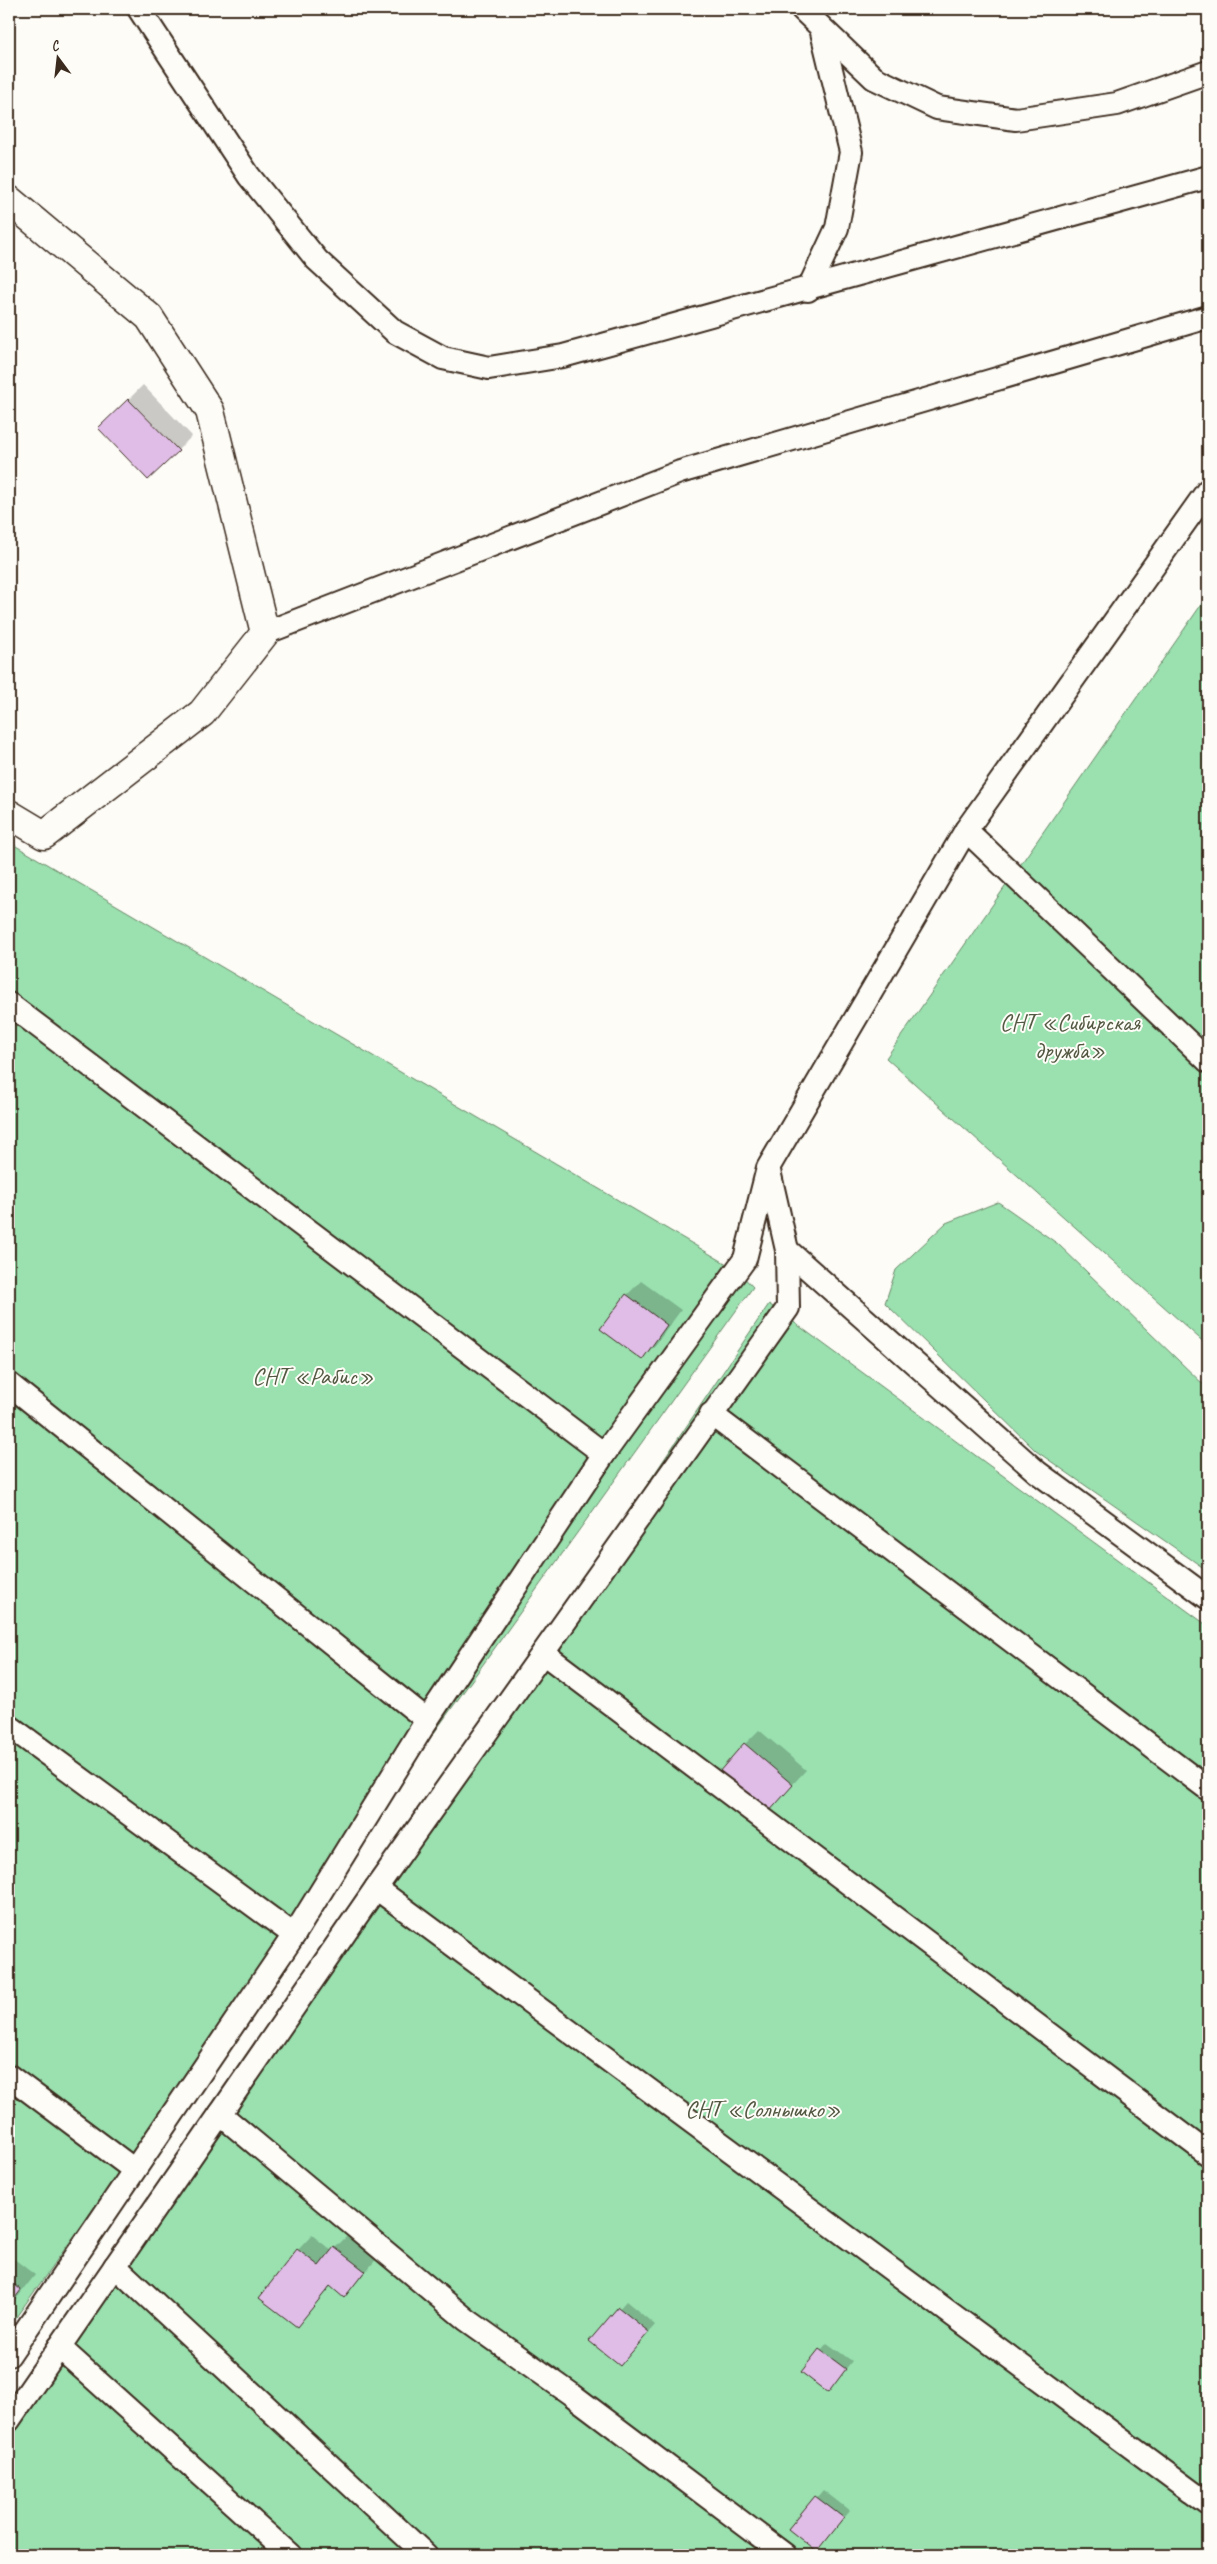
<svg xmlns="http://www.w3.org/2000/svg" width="1217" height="2564" viewBox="0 0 1217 2564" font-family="Caveat,sans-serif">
<rect width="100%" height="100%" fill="#fdfcf7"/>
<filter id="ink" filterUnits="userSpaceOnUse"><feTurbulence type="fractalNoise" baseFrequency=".02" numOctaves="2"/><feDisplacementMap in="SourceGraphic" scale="10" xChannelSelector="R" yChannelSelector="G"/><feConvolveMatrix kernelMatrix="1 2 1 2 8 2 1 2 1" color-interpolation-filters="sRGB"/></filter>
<g filter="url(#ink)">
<g fill="#9ae1af" stroke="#6a8666">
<polygon points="1208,595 1208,1346 886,1058"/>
<polygon points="9,842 737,1270 753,1287 9,2327"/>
<polygon points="998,1202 1058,1244 1208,1389 1208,1571 1036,1451 885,1303 896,1270 946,1223"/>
<polygon points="769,1304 1208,1626 1208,2555 9,2555 9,2430"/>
</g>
<g fill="#0003">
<polygon points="143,385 192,436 178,450 100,428"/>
<polygon points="641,1281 681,1310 656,1344 642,1358 627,1295"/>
<polygon points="759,1730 806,1770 767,1812 745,1744"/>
<polygon points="349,2234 379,2256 344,2297 331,2286 297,2326 261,2297 298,2250 312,2235 332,2251"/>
<polygon points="9,2255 35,2275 9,2308"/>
<polygon points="626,2301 655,2325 620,2365 591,2341"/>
<polygon points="827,2343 852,2361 834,2384 803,2372"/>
<polygon points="823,2490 850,2511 817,2550 790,2529"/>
</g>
<g fill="#e0bde7" stroke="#3b2a1e">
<polygon points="128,399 179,451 148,480 98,428"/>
<polygon points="626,1294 667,1325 642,1360 600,1329"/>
<polygon points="744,1743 793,1785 767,1814 718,1773"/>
<polygon points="334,2247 365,2271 344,2298 330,2286 297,2327 259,2298 297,2249 319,2266"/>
<polygon points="9,2280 21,2290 9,2306"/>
<polygon points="618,2307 649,2332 620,2366 589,2341"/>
<polygon points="819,2349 846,2369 828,2393 801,2372"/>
<polygon points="815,2496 844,2518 817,2552 788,2529"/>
</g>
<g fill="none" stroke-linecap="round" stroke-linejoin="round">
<g stroke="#3b2a1e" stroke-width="26">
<g id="lane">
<polyline points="139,9 249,176 317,260 395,332 443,358 489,368 563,356 1208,177"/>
<polyline points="802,9 874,78 937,108 1016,119 1117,104 1208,72"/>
<polyline points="808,290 837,228 851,152 821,28"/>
<polyline points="265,633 680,472 1208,317"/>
<polyline points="966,830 1208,1061"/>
<polyline points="9,1004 604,1454"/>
<polyline points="787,1250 1037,1472 1208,1598"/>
<polyline points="9,1384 427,1720"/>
<polyline points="711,1414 1208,1789"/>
<polyline points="543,1653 1208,2154"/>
<polyline points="9,1726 294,1935"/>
<polyline points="376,1888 1208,2504"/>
<polyline points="9,2076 133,2169"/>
<polyline points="220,2114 467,2320 571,2394 785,2555"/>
<polyline points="115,2266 426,2555"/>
<polyline points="59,2347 290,2555"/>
<polyline points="9,2355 294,1935 427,1720 604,1454 745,1259 768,1168 966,830 1208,490"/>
<polyline points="9,2420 376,1888 788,1308 787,1250 769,1171"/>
</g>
</g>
<g stroke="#3b2a1e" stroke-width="31">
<polyline id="street" points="9,200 149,317 210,411 265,633 202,713 44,835 9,814"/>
</g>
<use href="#lane" stroke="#fdfcf7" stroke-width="22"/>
<use href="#street" stroke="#fdfcf7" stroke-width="28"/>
</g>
</g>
<g text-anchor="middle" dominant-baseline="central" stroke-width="4" stroke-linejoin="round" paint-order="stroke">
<g font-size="24" fill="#535842" stroke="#fdfcf7">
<text x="1070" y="1022">СНТ «Сибирская<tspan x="1070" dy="28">дружба»</tspan></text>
<text x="313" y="1376">СНТ «Рабис»</text>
<text x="763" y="2109">СНТ «Солнышко»</text>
</g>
</g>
<rect width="1217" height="2564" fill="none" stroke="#fdfcf7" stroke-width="30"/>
<rect x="15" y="15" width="1187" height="2534" fill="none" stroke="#3b2a1e" stroke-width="2" filter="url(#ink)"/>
<g transform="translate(58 58) rotate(345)" stroke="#fdfcf7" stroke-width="4" paint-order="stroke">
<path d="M0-4L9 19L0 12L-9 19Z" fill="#3b2a1e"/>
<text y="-8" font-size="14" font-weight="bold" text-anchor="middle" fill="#3b2a1e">С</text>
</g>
</svg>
